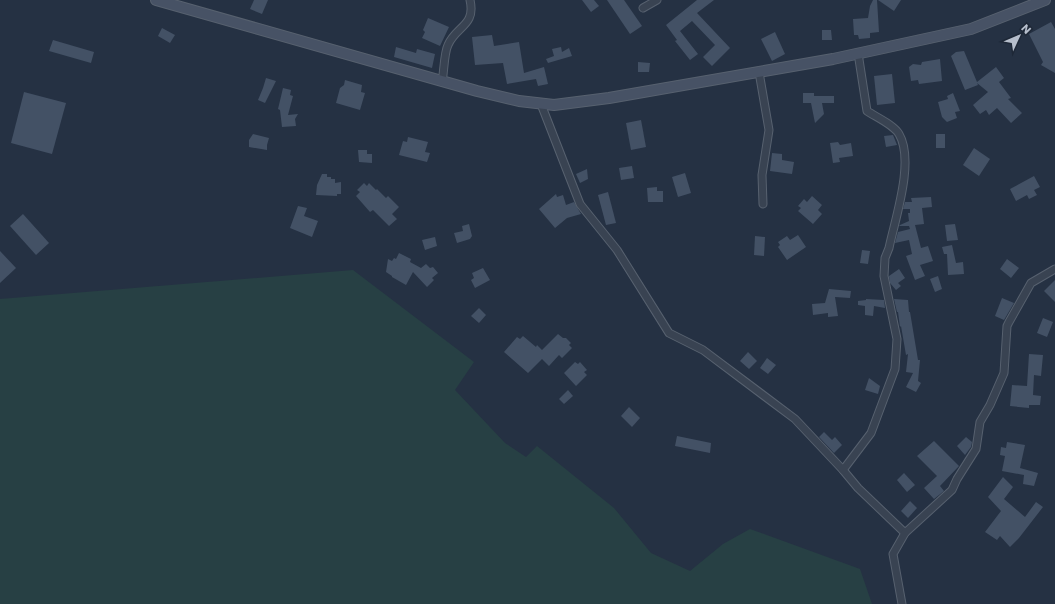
<svg xmlns="http://www.w3.org/2000/svg" width="1055" height="604" viewBox="0 0 1055 604" font-family="Poppins,sans-serif">
<rect width="100%" height="100%" fill="#253143"/>
<polygon fill="#274044" points="353,270 474,362 455,390 505,443 526,457 537,446 614,508 651,553 690,571 723,544 750,529 860,569 872,604 0,604 0,299"/>
<g fill="#435165">
<polygon points="254,0 268,0 262,14 250,9"/>
<polygon points="582,0 594,0 599,6 591,12"/>
<polygon points="607,0 624,0 642,26 630,34"/>
<polygon points="697,0 714,0 697,13 730,48 712,66 703,57 715,45 692,21 680,31 698,54 690,60 675,41 677,40 666,25"/>
<polygon points="873,0 877,0 879,32 870,33 870,38 859,39 858,35 854,35 853,19 868,18 870,6"/>
<polygon points="878,0 901,0 894,11"/>
<polygon points="428,18 449,27 440,46 422,38 425,32 423,30"/>
<polygon points="1051,22 1055,29 1055,73 1041,65 1043,62 1029,34"/>
<polygon points="162,28 175,35 170,43 158,36"/>
<polygon points="822,30 831,30 832,40 822,40"/>
<polygon points="775,32 785,54 772,61 761,39"/>
<polygon points="492,35 494,46 519,42 524,73 544,67 548,84 538,86 536,79 507,84 503,63 475,65 472,37"/>
<polygon points="53,40 94,52 91,63 49,51"/>
<polygon points="396,47 416,53 417,49 435,54 432,68 394,57"/>
<polygon points="561,47 562,52 569,48 572,56 548,63 546,59 554,56 552,49"/>
<polygon points="964,51 977,82 996,67 1004,78 999,82 1011,98 1008,99 1022,113 1011,123 997,108 989,115 986,110 980,114 973,105 988,92 977,83 978,85 965,90 951,56 956,52"/>
<polygon points="940,59 942,81 919,84 918,80 911,81 909,67 913,64 921,65 922,62"/>
<polygon points="638,62 650,63 649,72 638,72"/>
<polygon points="892,74 895,103 877,105 874,76"/>
<polygon points="266,78 276,81 265,103 258,100 263,88"/>
<polygon points="345,80 362,85 361,92 365,93 360,110 336,103 340,88 344,85"/>
<polygon points="283,88 291,90 290,95 293,96 288,115 298,114 295,119 296,126 282,127 280,110 278,109"/>
<polygon points="24,92 66,103 52,154 11,143"/>
<polygon points="803,93 814,93 814,96 834,96 834,103 822,103 824,114 815,123 811,103 803,103"/>
<polygon points="953,93 960,111 955,112 957,118 947,122 942,117 938,102 948,99 947,96"/>
<polygon points="641,120 646,147 631,150 626,123"/>
<polygon points="253,134 269,138 267,145 267,150 249,147 249,140"/>
<rect x="936" y="134" width="9" height="14"/>
<polygon points="893,135 897,145 886,147 884,136"/>
<polygon points="408,137 428,142 425,152 430,153 427,162 399,155 403,141 407,142"/>
<polygon points="838,142 840,145 851,143 853,156 839,158 840,162 833,163 830,143"/>
<polygon points="974,148 990,159 979,176 963,165"/>
<polygon points="358,150 367,150 367,154 372,154 372,163 359,162"/>
<polygon points="772,153 782,154 782,160 794,162 792,174 770,171"/>
<polygon points="632,166 634,178 621,180 619,168"/>
<polygon points="587,169 588,179 580,183 576,174"/>
<polygon points="685,173 691,193 678,197 672,177"/>
<polygon points="322,174 327,174 327,177 331,177 331,179 335,179 335,183 341,182 341,194 337,194 337,196 316,195 317,185"/>
<polygon points="1034,176 1040,187 1034,190 1037,195 1029,199 1027,195 1016,201 1010,189"/>
<polygon points="364,183 367,186 369,183 376,190 377,189 386,198 388,196 399,207 392,214 397,219 389,226 373,210 370,212 356,196 360,192 357,190"/>
<polygon points="657,187 657,191 663,191 663,202 648,202 647,188"/>
<polygon points="608,192 616,223 606,225 598,195"/>
<polygon points="556,194 557,197 563,195 566,205 574,202 581,214 567,218 555,228 539,209"/>
<polygon points="812,196 822,205 818,210 822,214 813,224 798,211 801,208 798,206 804,199 807,202"/>
<polygon points="931,197 932,207 922,208 924,224 915,225 921,248 928,246 933,261 920,265 925,276 915,280 906,256 912,254 909,240 895,243 898,232 910,229 909,226 899,226 900,225 909,221 908,213 910,213 910,209 903,209 905,202 912,202 911,198"/>
<polygon points="298,206 307,208 304,216 318,221 312,237 290,228"/>
<polygon points="23,214 49,243 36,255 10,226"/>
<polygon points="469,224 472,236 470,239 457,243 454,233 463,231 462,226"/>
<polygon points="955,224 958,240 947,241 945,225"/>
<polygon points="798,235 806,247 787,260 778,247 780,245 778,242 787,236 790,240"/>
<polygon points="755,236 765,237 764,256 754,255"/>
<polygon points="435,237 437,246 425,250 422,240"/>
<polygon points="952,245 956,263 963,262 964,274 948,275 947,254 944,254 942,247"/>
<polygon points="862,250 870,251 868,264 860,263"/>
<polygon points="0,251 16,268 0,283"/>
<polygon points="399,253 411,259 410,262 421,268 426,264 430,268 433,267 438,273 432,278 434,280 427,287 413,272 406,285 392,277 392,276 386,272 388,259 392,261 394,258 396,259"/>
<polygon points="1007,259 1019,268 1011,278 1000,269"/>
<polygon points="483,268 490,280 475,288 471,280 474,278 472,273"/>
<polygon points="899,269 905,278 898,283 901,286 896,290 890,283 889,276"/>
<polygon points="938,276 942,289 935,292 930,279"/>
<polygon points="1055,280 1055,302 1044,291"/>
<polygon points="829,289 851,291 850,298 835,297 838,316 828,317 828,313 813,315 812,304 825,303"/>
<polygon points="1002,298 1014,303 1004,320 995,316"/>
<polygon points="866,299 884,300 885,308 874,306 873,316 865,315 865,306 858,305 858,301 866,300"/>
<polygon points="894,299 908,300 909,312 910,312 918,360 920,360 918,381 921,383 916,392 906,387 913,373 906,372 908,354 906,355 901,326 900,327 898,312 897,312"/>
<polygon points="479,308 486,315 479,323 471,316"/>
<polygon points="1043,318 1053,322 1047,337 1037,333"/>
<polygon points="558,334 563,338 566,338 571,343 569,345 572,348 562,358 559,355 549,366 542,359 528,373 504,352 517,337 520,339 523,336 536,347 537,345 542,350"/>
<polygon points="748,352 757,361 749,369 740,361"/>
<polygon points="1029,354 1043,355 1041,376 1034,375 1033,395 1041,396 1040,405 1029,405 1029,408 1010,406 1012,385 1027,386"/>
<polygon points="767,358 776,365 768,374 760,368"/>
<polygon points="575,362 578,364 580,362 587,370 584,372 587,375 576,386 564,373"/>
<polygon points="869,378 880,386 878,394 865,390"/>
<polygon points="568,390 573,396 564,404 559,399"/>
<polygon points="629,407 640,418 632,427 621,416"/>
<polygon points="824,432 832,440 835,437 842,445 834,453 819,437"/>
<polygon points="677,436 711,443 710,453 675,446"/>
<polygon points="966,437 972,442 971,447 965,455 957,446"/>
<polygon points="934,441 959,466 940,486 944,491 934,499 924,488 937,476 917,456"/>
<polygon points="1007,442 1025,445 1020,468 1038,473 1034,486 1023,484 1024,475 1002,471 1005,456 1000,455 1001,447 1006,448"/>
<polygon points="904,473 915,485 907,492 897,480"/>
<polygon points="1003,477 1013,487 1004,499 1025,517 1036,502 1043,507 1019,538 1010,547 1000,536 997,540 985,532 1001,511 988,497"/>
<polygon points="910,501 917,508 908,518 901,511"/>
</g>
<g fill="none" stroke-linecap="round" stroke-linejoin="round">
<g stroke="#57616f" stroke-width="9">
<g id="street">
<polyline points="643,8 657,0"/>
<polyline points="759,72 769,130 762,175 763,204"/>
<path d="M 442,82 C 444,72 444,53 448,45 C 456,26 476,26 470,0"/>
<polyline points="541,104 580,204 617,250 669,333 703,350 795,419 843,470 858,488 905,533"/>
<path d="M 843,470 L 871,433 L 895,369 L 897,339 L 884,276 L 885,258 L 889,248 C 895,219 915,161 899,134 C 894,125 876,117 867,111 L 858,53"/>
<polyline points="902,604 893,554 905,533 952,490 957,479 976,449 980,422 990,405 1004,373 1007,326 1009,322 1031,283 1055,269"/>
</g>
</g>
<g stroke="#57616f" stroke-width="12">
<polyline id="secondary" points="156,0 477,91 519,101 554,105 609,98 833,59 971,29 1045,0"/>
</g>
<use href="#street" stroke="#394352" stroke-width="7"/>
<use href="#secondary" stroke="#475265" stroke-width="10"/>
</g>
<g transform="translate(1019 36) rotate(46)" stroke="#1e2837" stroke-width="3" paint-order="stroke">
<path d="M0-3L7 15L0 10L-7 15Z" fill="#b6becc"/>
<text y="-6" font-size="11" font-weight="bold" text-anchor="middle" fill="#b6becc">N</text>
</g>
</svg>
